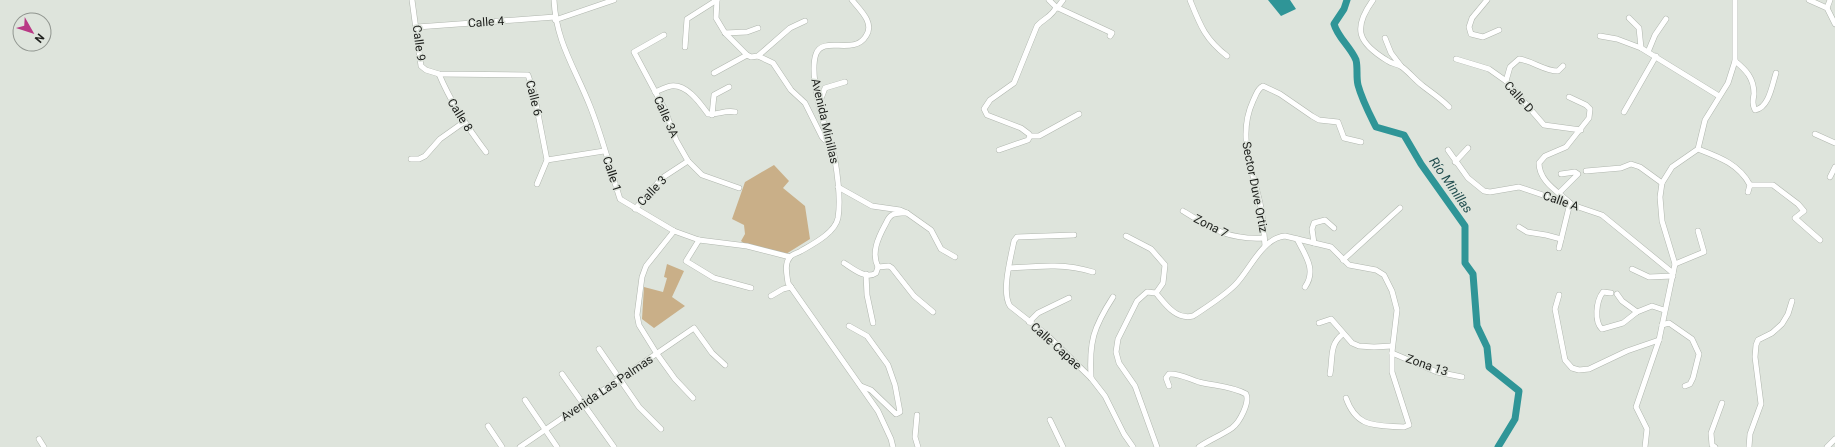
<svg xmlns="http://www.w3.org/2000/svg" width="1835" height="447" viewBox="0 0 1835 447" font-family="Roboto,sans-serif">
<rect width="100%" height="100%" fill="#dee4dc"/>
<g fill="#c9af88">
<polygon points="774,165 789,181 783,188 805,206 810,239 786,254 745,244 741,241 745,234 744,225 732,219 745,182"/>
<polygon points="667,264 684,271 672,297 685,306 654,328 642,319 644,287 663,292 667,278 664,277"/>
</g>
<polygon fill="#2f9597" points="1268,0 1290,0 1296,9 1281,16"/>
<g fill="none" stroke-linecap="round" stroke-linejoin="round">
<path stroke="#2f9597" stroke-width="7" d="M 1347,0 L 1344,9 L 1334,24 C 1338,38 1350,46 1356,60 C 1358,68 1356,77 1358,85 C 1362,100 1369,113 1376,127 L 1404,135 L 1421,164 L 1465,226 L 1465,263 L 1473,274 L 1477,326 L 1487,347 L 1489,367 L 1519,391 L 1515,419 L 1498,447"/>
<g stroke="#b0b6ae" stroke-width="6">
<g id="minor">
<polyline points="412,0 421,66 426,70 439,74 528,75 534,93 547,160 537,184"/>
<path d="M 554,0 C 556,42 575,68 590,106 C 602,136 610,168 620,199 L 674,231 L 699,240 L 747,246 L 790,257"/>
<polyline points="717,0 716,18 725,33 747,55"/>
<path d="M 852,0 C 860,10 875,23 866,36 C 854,56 823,35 816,54 C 809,74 822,119 829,140 C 831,147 834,153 835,160 C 838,178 841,200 838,218 C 835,233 813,244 801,251 C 798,253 792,254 790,257 C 784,264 787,275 788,283 L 878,411 L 891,439 L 893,447"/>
<polyline points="1049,0 1056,7 1112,33 1110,36"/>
<path d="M 1190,0 C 1200,25 1205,39 1227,56"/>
<path d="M 1373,0 C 1352,29 1358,43 1388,61 C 1392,64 1398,64 1402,67 C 1409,72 1415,80 1423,86 C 1432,93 1440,98 1449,107"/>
<polyline points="1487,0 1472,18 1469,27 1471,34 1483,37 1499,30"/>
<polyline points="1809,0 1827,8 1835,24"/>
<polyline points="1057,8 1063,0"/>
<polyline points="1827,8 1830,0"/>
<polyline points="1629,18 1639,28 1641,48 1719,96"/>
<polyline points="555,20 614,0"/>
<polyline points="417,27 555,17"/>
<polyline points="725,33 747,32 758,28"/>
<polyline points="664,35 634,52 665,110 676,140 688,161 702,175 739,188"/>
<polyline points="1600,36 1617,39 1641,48"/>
<polyline points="1385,38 1391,53 1401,66"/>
<polyline points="685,47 687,19 717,0"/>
<polyline points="1648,52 1655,35 1666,19"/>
<polyline points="758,56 773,63 791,90 805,103 822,137 825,140 828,139"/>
<polyline points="1456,59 1489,69 1506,81 1544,125 1581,130"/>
<path d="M 1735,61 C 1746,70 1754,78 1754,94 C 1753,100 1752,104 1755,110 C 1769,108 1772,85 1776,73"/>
<polyline points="714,73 747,55 751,57 758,56 790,28 805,21"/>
<path d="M 439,74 C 451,103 467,127 486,152"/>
<path d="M 1506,81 L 1510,67 L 1519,59 C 1533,61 1544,71 1558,71 L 1563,66"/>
<path d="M 655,92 C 660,90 666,87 671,86 C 687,84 700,103 708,114 C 717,115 725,110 735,112"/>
<polyline points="819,104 825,88 845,82"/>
<polyline points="1624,112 1656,56"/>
<polyline points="712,115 714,95 729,87"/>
<polyline points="1815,134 1835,143"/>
<polyline points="1030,136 1039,136 1079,114"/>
<path d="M 1698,149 C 1719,157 1739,164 1750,185 L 1748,192"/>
<path d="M 999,150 L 1028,140 L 1030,136 L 1029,134 L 1021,128 L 987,115 L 984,109 L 990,100 L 1014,83 L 1037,26 C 1043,19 1053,16 1056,7"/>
<polyline points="1448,150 1468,178 1484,191 1490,192 1519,187 1602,215 1673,273"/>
<polyline points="411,159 419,159 425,156 440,139 464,122"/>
<polyline points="547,160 604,151"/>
<polyline points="1455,162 1468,148"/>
<polyline points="1586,171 1621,168 1631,164 1640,167 1662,183"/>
<polyline points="1830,177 1835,167"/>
<polyline points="1750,185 1773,185 1798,204 1804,211 1795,218 1820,240"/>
<polyline points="838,187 872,206 900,210 907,213 931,230 941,249 955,257"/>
<polyline points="1559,193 1578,174 1575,172 1561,174"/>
<path d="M 1569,202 C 1557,191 1539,181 1539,163 L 1545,156 L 1566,147 L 1589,118 L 1590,109 L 1586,105 L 1569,97"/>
<polyline points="635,209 662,178 688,161"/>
<path d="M 1183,211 C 1212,229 1229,240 1264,238"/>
<path d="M 907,213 C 903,213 896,212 892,215 C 888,217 887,222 885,225 C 878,238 871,253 878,267 L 889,266 L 892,268 L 914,296 L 933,312"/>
<polyline points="1519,227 1527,232 1546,235 1561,239"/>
<polyline points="674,231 646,266 642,277 637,315 639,325 657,354 675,379 693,398"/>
<path d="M 1074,235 L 1017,237 L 1014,241 C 1011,257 1001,292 1010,306 L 1047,335 L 1091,378 L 1105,396 L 1124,434 L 1133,447"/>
<polyline points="1126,236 1151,249 1165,265 1163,283 1156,293"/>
<path d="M 1297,239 C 1305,255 1317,270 1305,287"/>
<polyline points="699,240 686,261 714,278 751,288"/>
<polyline points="1314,243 1312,229 1314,223 1325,220 1334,228"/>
<path d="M 1265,246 C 1264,232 1263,217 1260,203 C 1252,168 1237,136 1253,101 C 1256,95 1257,89 1263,86 L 1280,94 L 1312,116 L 1319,120 L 1338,122 L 1344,138 L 1361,142"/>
<polyline points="1559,248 1570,203"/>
<polyline points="1343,260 1400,208"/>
<path d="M 844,263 C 852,268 866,280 876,273 L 878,267"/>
<polyline points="1675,264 1704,252 1698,231"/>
<path d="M 1010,268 C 1038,266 1065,263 1093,272"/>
<polyline points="1632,269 1649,277 1673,276"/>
<polyline points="866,274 867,295 873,323"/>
<path d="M 1611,293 L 1603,292 C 1596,301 1594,322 1602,329 L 1623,323 L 1637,312 L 1652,306 L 1664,310"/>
<polyline points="1617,294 1622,301 1637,312"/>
<polyline points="1559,295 1555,309 1565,360 1572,368 1579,370 1589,369 1627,351 1659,340"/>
<polyline points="771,296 783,289 791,287"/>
<polyline points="1029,322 1038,313 1069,298"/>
<polyline points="1319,323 1331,319 1352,343 1359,346 1374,347 1392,346"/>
<polyline points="1662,325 1669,323 1692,339 1699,354 1693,378 1690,384 1685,386"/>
<polyline points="849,326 867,336 888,365 895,385 900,412 896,414 871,390 861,386"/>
<polyline points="599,349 639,407 661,429"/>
<polyline points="1392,353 1437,372 1462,377"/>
<polyline points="562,374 614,447"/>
<path d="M 1330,374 C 1333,358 1329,344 1343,334"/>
<path d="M 1091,378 C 1089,342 1093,328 1113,297"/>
<path d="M 1169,386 L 1166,378 L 1169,374 C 1179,373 1189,379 1199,382 C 1215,386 1231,386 1246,394 C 1250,402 1240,422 1232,428 C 1222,435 1209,440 1199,447"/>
<polyline points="525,400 557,447"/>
<polyline points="917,415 915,437 918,447"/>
<polyline points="1050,420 1063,447"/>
<polyline points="488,426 502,447"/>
<polyline points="39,439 44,447"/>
<polyline points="520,447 694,328 712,353 725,365"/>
<path d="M 1157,447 L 1135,386 L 1119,363 L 1116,352 L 1118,339 L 1137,301 L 1147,292 L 1156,293 C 1166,305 1176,320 1193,316 C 1208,306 1223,297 1235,285 C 1250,270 1262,238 1285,236 L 1331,247 L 1349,265 L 1376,270 L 1384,275 L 1392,291 L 1397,310 L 1392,352 L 1392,372 L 1409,425 L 1404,427 C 1376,425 1357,429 1346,398"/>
<polyline points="1645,447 1647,429 1636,407 1659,340 1675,264 1662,221 1660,197 1662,183 1672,167 1698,149 1705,120 1728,83 1735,61 1735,0"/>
<polyline points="1715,447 1712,445 1711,433 1722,403"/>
<polyline points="1749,447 1750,434 1761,404 1755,357 1756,345 1758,340 1772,333 1782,324 1788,314 1792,301"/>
<polyline points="1827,447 1835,439"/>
</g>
</g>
<use href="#minor" stroke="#fff" stroke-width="5"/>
</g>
<g text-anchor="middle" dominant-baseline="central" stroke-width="3" stroke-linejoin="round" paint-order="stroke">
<g font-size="12" fill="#1c1e1b" stroke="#dee4dc">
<text transform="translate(486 22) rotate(-4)">Calle 4</text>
<text transform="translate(419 43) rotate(83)">Calle 9</text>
<text transform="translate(1519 97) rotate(48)">Calle D</text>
<text transform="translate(534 98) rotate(76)">Calle 6</text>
<text transform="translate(460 115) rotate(58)">Calle 8</text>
<text transform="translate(666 117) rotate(66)">Calle 3A</text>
<text transform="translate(825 121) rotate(77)">Avenida Minillas</text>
<text transform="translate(612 174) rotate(72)">Calle 1</text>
<text transform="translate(1255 187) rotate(79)">Sector Duve Ortiz</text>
<text transform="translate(652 191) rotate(-46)">Calle 3</text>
<text transform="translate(1561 201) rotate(19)">Calle A</text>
<text transform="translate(1211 226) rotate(27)">Zona 7</text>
<text transform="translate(1056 346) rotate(42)">Calle Capae</text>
<text transform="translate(1427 365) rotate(19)">Zona 13</text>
<text transform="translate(607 388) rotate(-34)">Avenida Las Palmas</text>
</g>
<g font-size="13" font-style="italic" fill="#234f50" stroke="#dee4dc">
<text transform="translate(1451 185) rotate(55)">Río Minillas</text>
</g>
</g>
<g transform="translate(32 32) rotate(129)"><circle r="19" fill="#dee4dc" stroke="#90958f"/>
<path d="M0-3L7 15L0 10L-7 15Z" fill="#b93985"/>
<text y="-6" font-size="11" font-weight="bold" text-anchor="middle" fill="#1c1e1b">N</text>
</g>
</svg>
